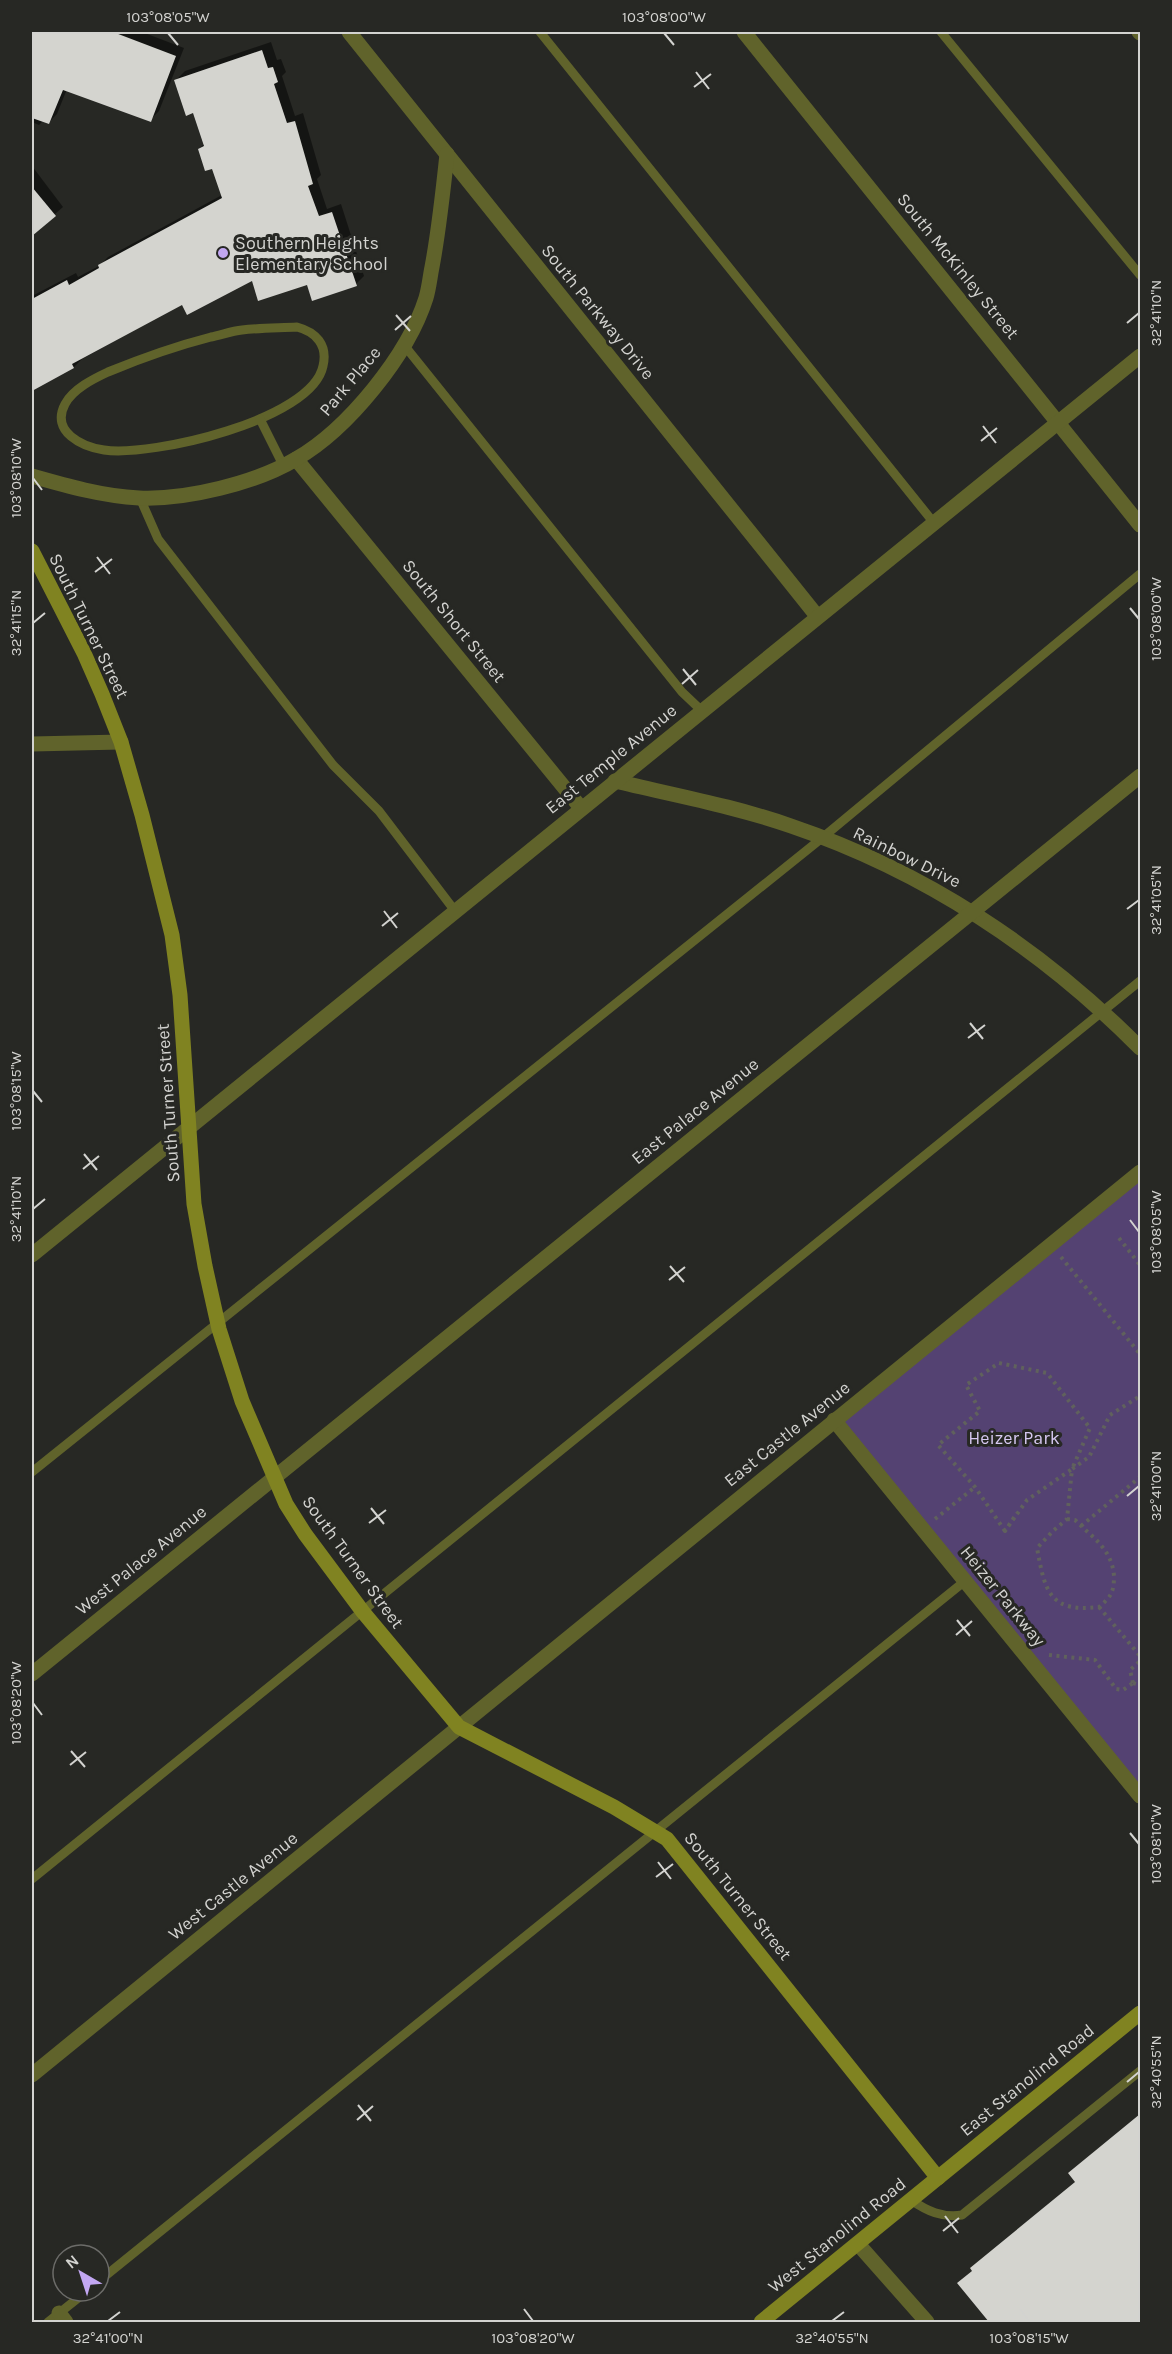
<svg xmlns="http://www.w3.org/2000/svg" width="1172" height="2354" viewBox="0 0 1172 2354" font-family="Karla,sans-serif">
<rect width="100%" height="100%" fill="#272824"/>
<polygon fill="#544272" points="1140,1172 1140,1796 834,1420"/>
<g fill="#0007">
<polygon points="39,32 142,32 184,48 159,111 150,120 67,89 57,114 48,123 43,121 39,125 32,122 32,48"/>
<polygon points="271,42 277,60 281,59 286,72 282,76 295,116 303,113 321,175 317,179 327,209 341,204 364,276 356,284 253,279 183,303 82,359 74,367 32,390 32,296 76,273 78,277 99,266 108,257 222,195 213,167 199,149 205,143 194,112 176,80 185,71"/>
<polygon points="32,166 63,207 32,234"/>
<polygon points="1140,2114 1140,2322 991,2322 959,2283 1077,2182 1078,2165"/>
</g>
<g fill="#d4d4cf">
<polygon points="32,32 113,32 176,56 151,122 63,90 49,124 32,118"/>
<polygon points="262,50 268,68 273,67 278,82 274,84 287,123 295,121 313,184 308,186 319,216 332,212 357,286 312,301 307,285 258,301 252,281 187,315 182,305 72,364 74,368 32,391 32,299 67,280 69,285 99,268 98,265 222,198 212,169 205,171 198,149 204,146 193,113 186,116 174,80"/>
<polygon points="32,187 56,216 32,236"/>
<polygon points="1140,2114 1140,2322 989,2322 957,2283 972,2271 970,2268 1075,2182 1068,2173"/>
</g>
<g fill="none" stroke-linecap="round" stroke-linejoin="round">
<g stroke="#60615d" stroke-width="4" stroke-dasharray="3 4.5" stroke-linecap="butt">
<polyline points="1119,1238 1140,1265"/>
<polyline points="1061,1257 1140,1354"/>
<polyline points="935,1519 975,1487"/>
<path d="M 1067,1519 L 1075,1520 C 1092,1537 1112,1549 1114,1576 C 1114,1592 1111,1597 1099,1607 C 1049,1613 1045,1591 1037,1548 L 1053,1531 L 1067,1519 L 1072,1469 L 1089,1457 L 1110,1415 L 1140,1396"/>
<polyline points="1081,1526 1140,1477"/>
<polyline points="1005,1531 975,1487 938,1445 980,1411 966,1385 999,1363 1047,1373 1090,1428 1072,1469 1027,1500 1005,1531 1017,1513"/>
<polyline points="1099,1607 1140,1656"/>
<polyline points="1049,1655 1095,1660 1116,1689 1123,1690 1133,1683"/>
<polyline points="1133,1683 1130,1670 1140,1661"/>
<polyline points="1133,1683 1140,1685"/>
</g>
<g stroke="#60632b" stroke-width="9">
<polyline points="540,32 934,523"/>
<polyline points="941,32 1140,275"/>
<path d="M 297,327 C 316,332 328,345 323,366 C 312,420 152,457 104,450 C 83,447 50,432 65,404 C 73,389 93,379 108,372 C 142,358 176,346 211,337 C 221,335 232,331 242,330 C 260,328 279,328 297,327 Z"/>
<polyline points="404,345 682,692 702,711"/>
<polyline points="260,419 283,465"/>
<polyline points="140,498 158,539 333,765 379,811 455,911"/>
<polyline points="32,1472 822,838 1140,574"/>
<polyline points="32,1879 1140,981"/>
<path d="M 911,2200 C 927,2211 942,2218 962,2215 L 1140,2071"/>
<polyline points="99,2281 965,1581"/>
<polyline points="48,2322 87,2291"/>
</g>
<g stroke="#60632b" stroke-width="15">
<polyline points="349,32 817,616"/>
<polyline points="744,32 1140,525"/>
<polyline points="1139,32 1140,33"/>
<polyline points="296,459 581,808"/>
<path d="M 32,476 C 67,486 102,496 139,498 C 186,500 256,483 296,459 C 348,429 408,355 426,298 C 429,288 430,277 432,267 C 439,230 443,192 447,154"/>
<polyline points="32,744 121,742"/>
<path d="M 615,781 C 673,795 734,806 791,826 C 924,871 1042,949 1140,1048"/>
<polyline points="32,1255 1140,356"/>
<polyline points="834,1420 1140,1796"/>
<polyline points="32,1674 1140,776"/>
<polyline points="32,2075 1140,1172"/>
<polyline points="858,2244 927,2322"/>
<polyline points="59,2313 66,2322"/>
</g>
<g stroke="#808321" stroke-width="15">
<polyline points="32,551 84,653 102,694 121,742 142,815 172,935 180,995 194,1204 205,1266 219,1329 242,1401 286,1504 305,1534 363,1612 459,1727 614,1807 667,1839 938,2178"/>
<polyline points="761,2322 1140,2013"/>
</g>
</g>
<path fill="none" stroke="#d3d3d0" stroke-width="2" d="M 168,33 L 178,45M 664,33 L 674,45M 696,72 L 709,89M 694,87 L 711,74M 396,315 L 410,331M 1127,323 L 1139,313M 395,330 L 411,316M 983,426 L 996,443M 981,441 L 997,428M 33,478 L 42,490M 97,557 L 110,574M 95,572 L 112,559M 1130,608 L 1139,619M 33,623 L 45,613M 683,669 L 696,685M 682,684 L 698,670M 1127,909 L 1139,900M 384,911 L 397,928M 382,926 L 398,913M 970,1023 L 983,1039M 968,1038 L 985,1025M 33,1091 L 42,1102M 84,1154 L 97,1170M 83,1169 L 99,1156M 33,1209 L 45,1199M 1130,1220 L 1139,1232M 670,1266 L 684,1282M 669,1280 L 685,1267M 1127,1496 L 1139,1486M 371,1508 L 384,1524M 369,1523 L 386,1510M 957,1620 L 970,1636M 956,1635 L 972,1621M 33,1703 L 42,1715M 71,1751 L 85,1767M 70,1765 L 86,1752M 1130,1833 L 1139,1844M 658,1862 L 671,1879M 656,1877 L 673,1864M 1127,2082 L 1139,2072M 358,2105 L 371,2121M 357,2120 L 373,2106M 945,2216 L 958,2233M 943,2231 L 959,2218M 524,2309 L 533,2321M 1020,2309 L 1029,2321M 108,2321 L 120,2312M 832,2321 L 844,2312"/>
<circle fill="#c2a7f2" stroke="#272824" stroke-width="2" cx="223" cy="253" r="6"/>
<g text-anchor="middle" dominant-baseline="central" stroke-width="6" stroke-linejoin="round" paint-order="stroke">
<g font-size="18" fill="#d3d3d0" stroke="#272824" text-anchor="start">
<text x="235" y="243">Southern Heights<tspan x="235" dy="21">Elementary School</tspan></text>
</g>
<g font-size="18" fill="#d3d3d0" stroke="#272824">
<text transform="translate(958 266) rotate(51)">South McKinley Street</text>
<text transform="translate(598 312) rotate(51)">South Parkway Drive</text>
<text transform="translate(350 381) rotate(-50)">Park Place</text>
<text transform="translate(454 621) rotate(51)">South Short Street</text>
<text transform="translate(89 626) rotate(64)">South Turner Street</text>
<text transform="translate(611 759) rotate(-39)">East Temple Avenue</text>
<text transform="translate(907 857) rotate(26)">Rainbow Drive</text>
<text transform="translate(168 1103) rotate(-94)">South Turner Street</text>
<text transform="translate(695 1111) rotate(-39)">East Palace Avenue</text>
<text transform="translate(787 1434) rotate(-39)">East Castle Avenue</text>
<text transform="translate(141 1560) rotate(-39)">West Palace Avenue</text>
<text transform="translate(353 1562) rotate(54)">South Turner Street</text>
<text transform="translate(1003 1596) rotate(51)">Heizer Parkway</text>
<text transform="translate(233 1886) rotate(-39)">West Castle Avenue</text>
<text transform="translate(738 1896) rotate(51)">South Turner Street</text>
<text transform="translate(1027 2080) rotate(-39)">East Stanolind Road</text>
<text transform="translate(837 2235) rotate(-39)">West Stanolind Road</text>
</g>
<g font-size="18" fill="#d6c8f1" stroke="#272824">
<text x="1014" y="1438">Heizer Park</text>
</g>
</g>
<rect width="1172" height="2354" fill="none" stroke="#272824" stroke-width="66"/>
<g transform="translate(81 2273) rotate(321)"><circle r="28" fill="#272824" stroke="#6c6c69" stroke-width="1.5"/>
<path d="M0-4.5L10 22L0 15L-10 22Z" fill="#c2a7f2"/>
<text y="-9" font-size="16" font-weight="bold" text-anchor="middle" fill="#d3d3d0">N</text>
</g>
<rect x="33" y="33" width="1106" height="2288" fill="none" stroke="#d3d3d0" stroke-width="2"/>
<g font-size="15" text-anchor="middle" fill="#d3d3d0">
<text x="168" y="22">103°08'05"W</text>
<text x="664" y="22">103°08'00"W</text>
<text transform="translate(1156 313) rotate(-90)" y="5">32°41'10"N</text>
<text transform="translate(16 478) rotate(-90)" y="5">103°08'10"W</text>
<text transform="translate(1156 619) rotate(-90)" y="5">103°08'00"W</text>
<text transform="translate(16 623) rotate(-90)" y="5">32°41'15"N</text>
<text transform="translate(1156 900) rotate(-90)" y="5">32°41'05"N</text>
<text transform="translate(16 1091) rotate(-90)" y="5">103°08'15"W</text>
<text transform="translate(16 1209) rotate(-90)" y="5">32°41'10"N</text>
<text transform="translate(1156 1232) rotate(-90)" y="5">103°08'05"W</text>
<text transform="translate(1156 1486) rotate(-90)" y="5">32°41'00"N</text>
<text transform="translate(16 1703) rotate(-90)" y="5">103°08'20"W</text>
<text transform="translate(1156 1844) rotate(-90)" y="5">103°08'10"W</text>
<text transform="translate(1156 2072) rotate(-90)" y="5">32°40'55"N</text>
<text x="108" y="2343">32°41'00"N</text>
<text x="533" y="2343">103°08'20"W</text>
<text x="832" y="2343">32°40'55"N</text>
<text x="1029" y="2343">103°08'15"W</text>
</g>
</svg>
